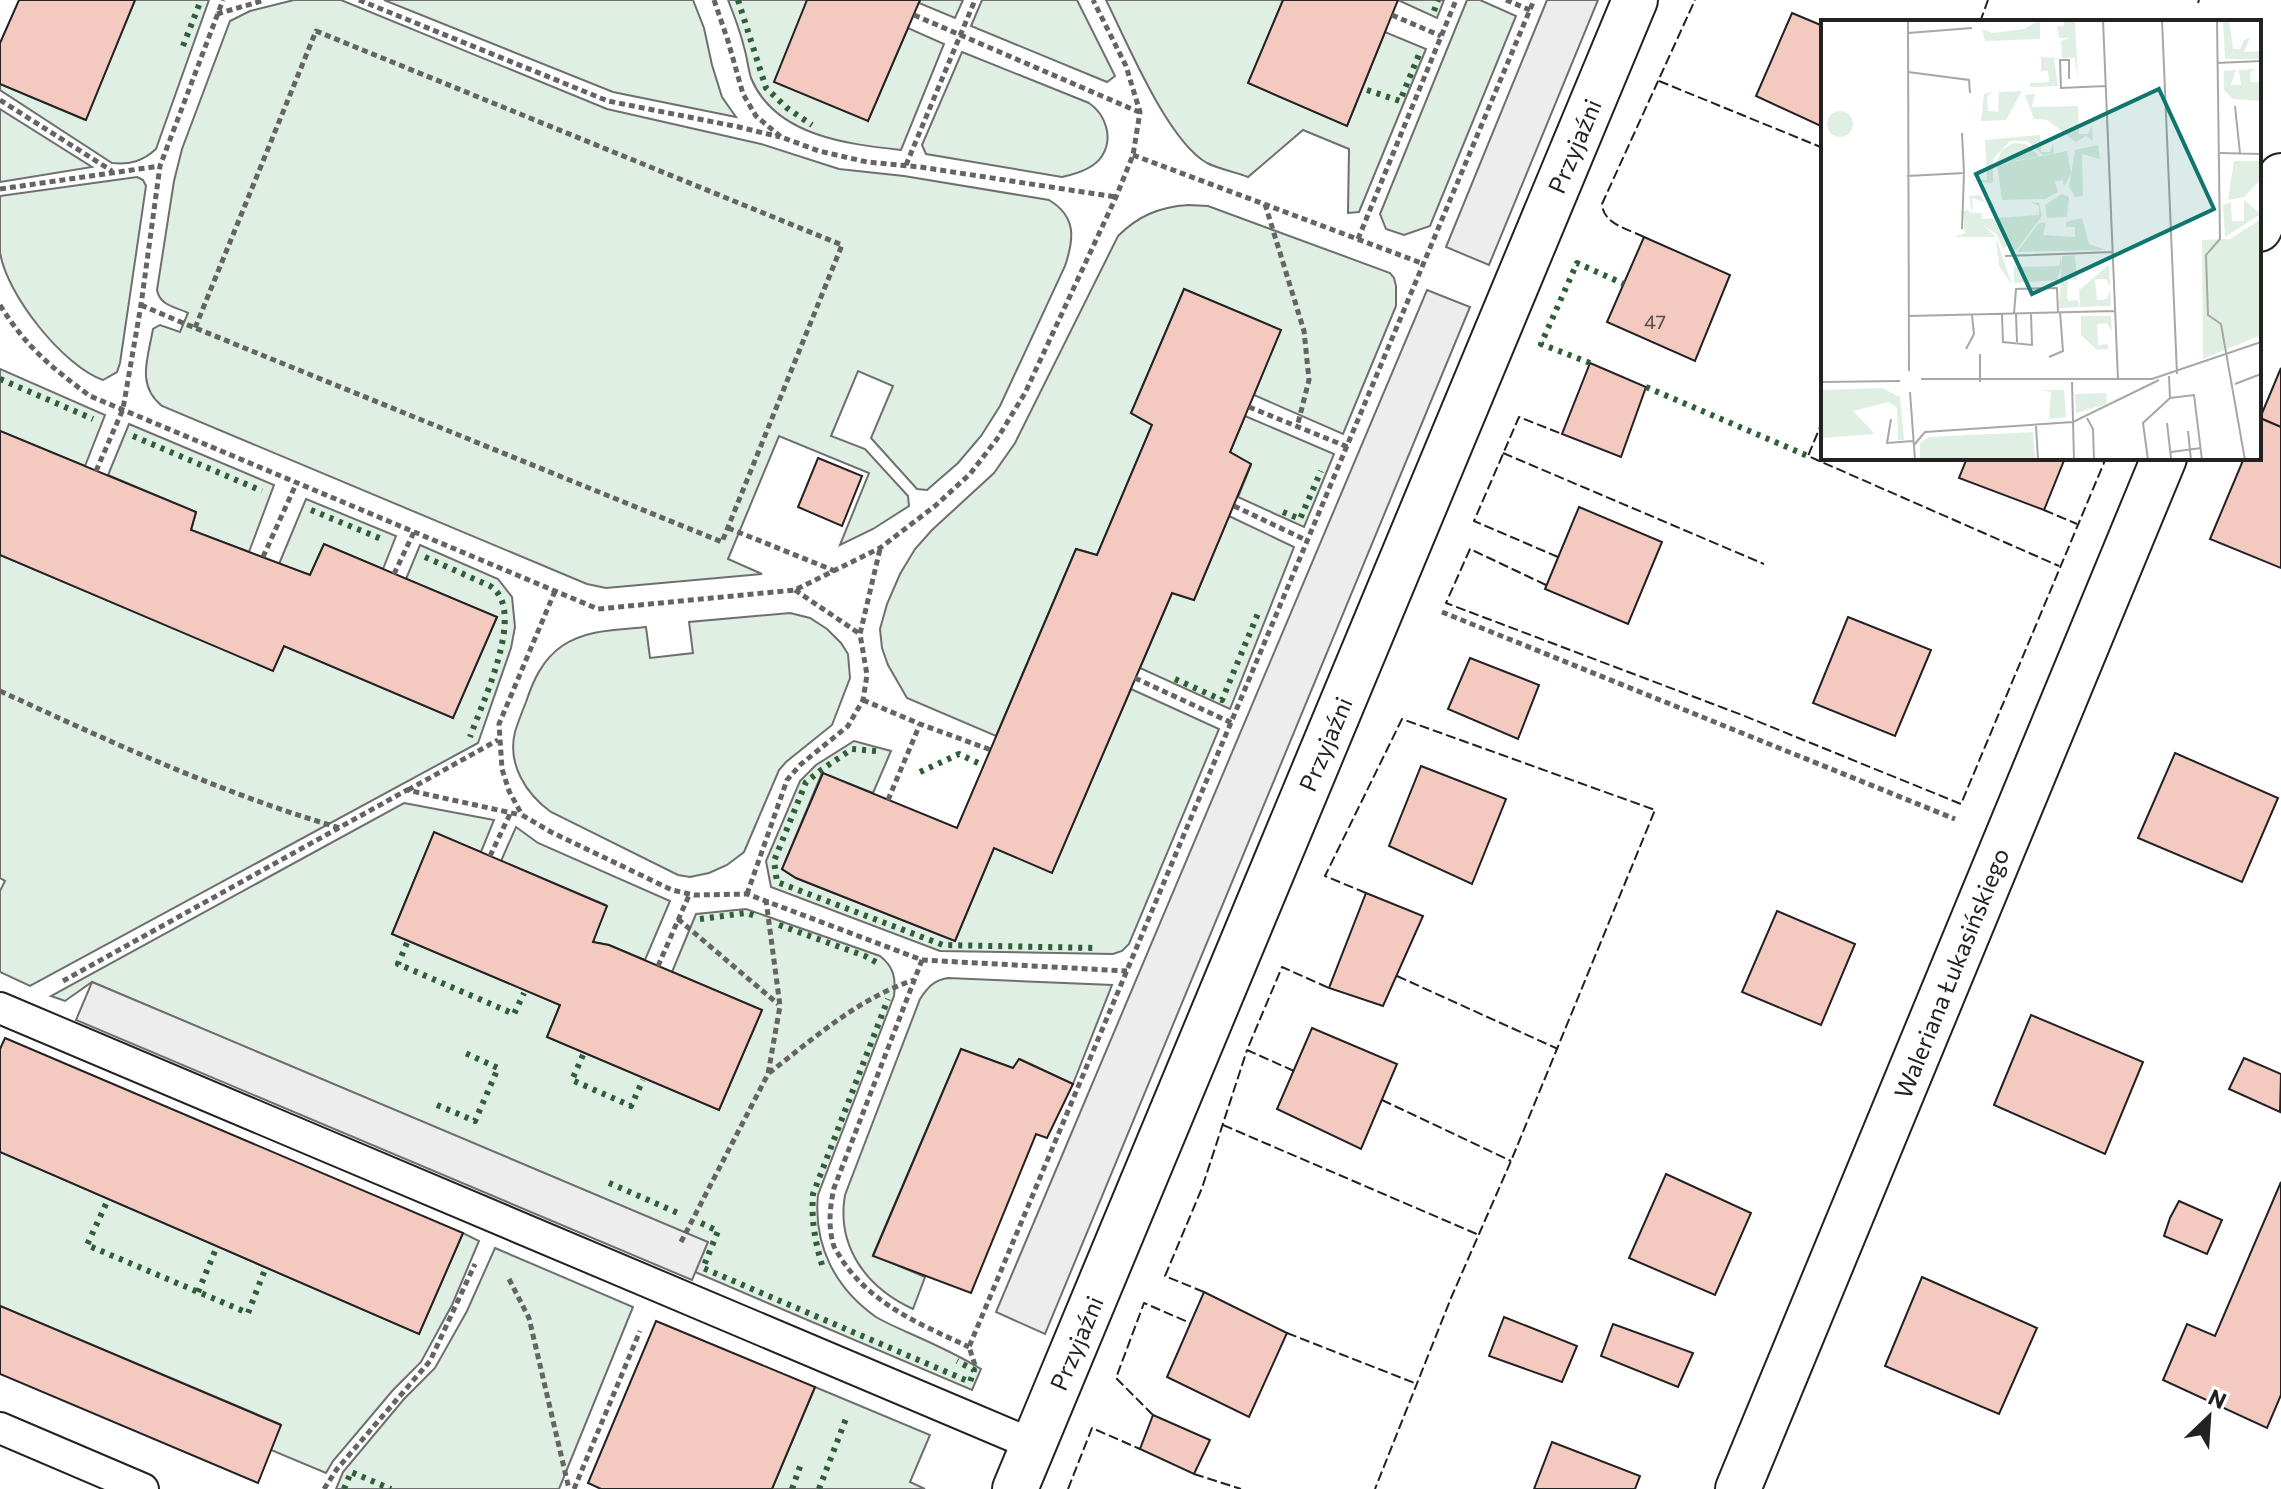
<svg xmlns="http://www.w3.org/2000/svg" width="2281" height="1489" viewBox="0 0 2281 1489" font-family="Commissioner,sans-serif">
<rect width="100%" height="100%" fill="#fff"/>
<g fill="#e0efe3" stroke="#6f6f6f" stroke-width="2">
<path d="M 135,0 L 209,0 L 156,149 C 143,161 130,165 112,163 L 0,90 L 0,84 L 85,120 Z"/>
<path d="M 294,0 L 341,0 L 607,109 L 761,144 L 839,169 L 904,176 L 1049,200 C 1077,217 1074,239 1065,266 L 1000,406 L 981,436 L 958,463 L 927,490 L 917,489 L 871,438 L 893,386 L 858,371 L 831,436 L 865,449 L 908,496 L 909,506 L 873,529 L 840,545 L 869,473 L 779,436 L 728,559 L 762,574 L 606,588 L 587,584 L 162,406 C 136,385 148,358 153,329 L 160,325 L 180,332 L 188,313 C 176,307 160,306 157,290 L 174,181 L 182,149 L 230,21 L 250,11 Z"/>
<polygon points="384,0 693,0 704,28 712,65 722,97 736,117 613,92"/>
<path d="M 728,0 L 807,0 L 868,121 L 908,28 L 944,44 L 901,150 C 847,144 775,136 751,78 C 748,68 747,57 744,47 C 740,31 734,15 728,0 Z"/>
<polygon points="920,0 963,0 955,18 919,3"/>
<polygon points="982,0 1077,0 1115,76 1107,82 971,26"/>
<path d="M 1106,0 L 1283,0 L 1249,83 L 1347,126 L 1385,32 L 1426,49 L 1359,212 L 1348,213 L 1349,149 L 1303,130 L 1248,177 C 1235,172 1219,169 1207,163 C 1167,140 1127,42 1106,0 Z"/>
<polygon points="1398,0 1444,0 1437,18"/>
<polygon points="1467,0 1480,0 1516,16 1430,226 1404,235 1386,229 1380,214"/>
<path d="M 962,52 L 1089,103 C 1105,114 1114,137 1102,156 C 1094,169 1076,174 1062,177 L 926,154 L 922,145 Z"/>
<polygon points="0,109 92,167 0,182"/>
<path d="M 137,177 L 143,180 L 146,186 L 120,363 L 117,372 L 103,380 C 63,366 6,294 0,252 C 0,234 0,214 0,196 Z"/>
<path d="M 1188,205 L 1208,206 L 1390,273 L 1394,278 L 1396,286 L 1396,306 L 1343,434 L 1254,395 L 1280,330 L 1184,289 L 1131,413 L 1152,425 L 1097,555 L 1076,549 L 996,736 L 907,698 L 888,665 L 882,648 L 880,629 L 887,604 L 900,574 L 915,549 L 932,530 L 994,473 L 1015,443 L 1118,236 C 1138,216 1159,207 1188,205 Z"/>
<polygon points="0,369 105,415 85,466 0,431"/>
<polygon points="1245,416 1334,454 1304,527 1238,497 1251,465 1230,452"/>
<polygon points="129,424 274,485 249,552 191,530 196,512 108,475"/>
<polygon points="306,499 396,536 383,569 324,544 310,575 279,564"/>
<polygon points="1229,516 1294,547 1230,709 1140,668 1172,593 1194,600"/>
<polygon points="420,545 498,579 512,597 515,627 511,648 478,743 30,986 0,972 0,891 5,881 0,878 0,555 273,670 284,646 453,718 497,617 406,579"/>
<path d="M 790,613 L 810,618 L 827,629 L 841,643 L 848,654 L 850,678 L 832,725 L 786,762 L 779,770 L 744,852 L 727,865 L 709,873 L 690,877 L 678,875 L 551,812 C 526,794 507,764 515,732 C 518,722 522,712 526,702 C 533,681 542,660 562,646 C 587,629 618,630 646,627 L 650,658 L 693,653 L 689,622 Z"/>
<polygon points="1131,689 1219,729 1129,944 1122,951 1113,954 940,951 771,887 766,861 800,781 816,765 854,741 891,751 873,793 822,773 782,869 796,878 955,941 994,848 1052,872"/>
<path d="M 404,803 L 494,820 L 481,852 L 434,833 L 392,934 L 560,1005 L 547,1037 L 719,1110 L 762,1010 L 672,972 L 696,914 L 746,909 L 880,956 C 894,967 896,978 894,996 L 818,1195 C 813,1245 835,1288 876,1317 C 886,1323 898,1328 909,1333 C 934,1344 958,1355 981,1369 L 972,1390 L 695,1272 L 707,1242 L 92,982 L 65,1001 L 51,996 Z"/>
<polygon points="516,827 538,843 670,901 645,960 609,945 593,942 606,905 501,861"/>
<path d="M 948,978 L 1112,985 L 1073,1084 L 1020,1059 L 1013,1068 L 961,1049 L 873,1255 L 925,1277 L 913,1309 C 867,1288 836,1247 845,1195 L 920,999 C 928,987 934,980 948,978 Z"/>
<polygon points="0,1152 419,1334 463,1233 479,1241 452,1305 421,1362 393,1390 333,1461 326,1473 271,1450 280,1424 0,1306"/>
<polygon points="495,1248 633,1307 559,1489 336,1489 343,1472 404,1399 435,1368 467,1311"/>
<polygon points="815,1387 930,1435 910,1482 925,1489 772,1489"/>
</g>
<g fill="#ededed" stroke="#6f6f6f" stroke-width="2">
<polygon points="1547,0 1598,0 1489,265 1446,247"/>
<polygon points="1427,290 1470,307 1045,1334 996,1312"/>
<polygon points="92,982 708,1242 692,1280 76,1020"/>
</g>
<g fill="#f3c9c0" stroke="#222" stroke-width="2">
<polygon points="19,0 135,0 86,120 0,84 0,43"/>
<polygon points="807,0 920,0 868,121 774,82"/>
<polygon points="1283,0 1398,0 1347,126 1248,83"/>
<polygon points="1792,13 1823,26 1823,127 1756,96"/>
<polygon points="1644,237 1730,275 1695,361 1607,322"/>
<polygon points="1184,289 1281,330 1230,452 1251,464 1194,600 1172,593 1052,873 994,848 955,941 796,878 782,869 823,773 957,828 1076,549 1097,555 1152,425 1131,413"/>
<polygon points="1590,363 1646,387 1621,457 1562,434"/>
<polygon points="2281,368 2281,427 2260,418"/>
<polygon points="2260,418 2281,427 2281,568 2210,539 2244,458 2259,458"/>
<polygon points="0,431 196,512 191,530 310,575 324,544 497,617 453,718 284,646 273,671 0,555"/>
<polygon points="818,458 862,476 842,526 798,507"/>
<polygon points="1967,458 2065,458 2044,510 1959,478"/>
<polygon points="1579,507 1662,542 1628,624 1545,589"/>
<polygon points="1848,617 1931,650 1895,736 1813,703"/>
<polygon points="1470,658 1539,685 1518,739 1448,709"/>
<polygon points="2175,753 2278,798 2242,882 2138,838"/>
<polygon points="1421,766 1506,799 1472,884 1389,846"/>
<polygon points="434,832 607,906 593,942 609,945 762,1010 719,1110 547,1037 560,1005 392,934"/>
<polygon points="1366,893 1423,916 1383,1006 1329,988"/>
<polygon points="1777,911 1855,944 1821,1025 1742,992"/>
<polygon points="2031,1015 2143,1062 2105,1154 1994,1105"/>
<polygon points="1312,1028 1397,1064 1361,1149 1277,1109"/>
<polygon points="5,1038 463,1233 419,1334 0,1152 0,1049"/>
<polygon points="961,1049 1013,1068 1019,1059 1073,1084 1047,1138 1036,1134 971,1293 873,1256"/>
<polygon points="2244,1058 2281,1074 2280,1112 2229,1089"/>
<polygon points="1666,1174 1751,1213 1715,1295 1629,1258"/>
<polygon points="2281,1182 2281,1395 2267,1428 2163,1380 2187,1324 2215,1336"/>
<polygon points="2179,1201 2222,1220 2207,1254 2164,1236 2170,1218"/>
<polygon points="1922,1277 2037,1328 1999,1414 1885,1366"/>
<polygon points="1204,1292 1287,1333 1249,1417 1167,1377"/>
<polygon points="0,1306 281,1425 258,1483 0,1374"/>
<polygon points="1504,1317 1577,1346 1562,1382 1489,1356"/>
<polygon points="656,1321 815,1387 772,1489 601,1489 588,1483"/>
<polygon points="1613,1324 1693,1353 1678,1387 1601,1356"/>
<polygon points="1153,1415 1210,1440 1194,1474 1140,1449"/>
<polygon points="1552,1442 1640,1476 1635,1489 1534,1489"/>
</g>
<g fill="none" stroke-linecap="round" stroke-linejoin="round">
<g stroke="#222" stroke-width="34">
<g id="service">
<polyline points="0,1008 1034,1445"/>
<polyline points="0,1428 143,1489"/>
</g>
</g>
<g stroke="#222" stroke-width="48">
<g id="minor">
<polyline points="2259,229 2281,176"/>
<polyline points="1015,1489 1635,0"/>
<polyline points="1738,1489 2164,458"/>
</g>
</g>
<g stroke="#646464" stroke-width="5" stroke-dasharray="6 4" stroke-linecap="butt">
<polyline points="359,0 608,101 739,127 780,137"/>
<polyline points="714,0 728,41 743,94 756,116 781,137 819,151 867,162 920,167 1116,197"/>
<polyline points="1506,0 1530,10"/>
<polyline points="217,14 265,0"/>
<polyline points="914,15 1139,112"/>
<polyline points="1392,15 1441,36"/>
<polyline points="0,100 112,171"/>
<polyline points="1133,155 1424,264"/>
<polyline points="906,165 975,0"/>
<polyline points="0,189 160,166"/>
<polyline points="1265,204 1304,331 1309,380 1297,427"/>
<polyline points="1358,239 1456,0"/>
<path d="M 0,305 C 26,347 51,367 90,396 L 598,609 L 795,590 L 880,548 L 935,506 L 970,474 L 997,439 L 1025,393 L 1116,197 L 1133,155 L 1140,112 L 1126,66 L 1093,0"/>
<polyline points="141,305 183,323 722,542 842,245 316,31 195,328"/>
<polyline points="1249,407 1348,447"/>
<polyline points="96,471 123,409 141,305 160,166 223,0"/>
<polyline points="1234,506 1308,541"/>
<polyline points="728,528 835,571"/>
<polyline points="263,557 297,482"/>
<polyline points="394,574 414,532"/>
<polyline points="795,590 860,634"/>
<polyline points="555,591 499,724 502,769 509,791 522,815 551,832 672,890 694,895 747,894 922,960 1127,971"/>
<polyline points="1442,612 1955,819"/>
<polyline points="1135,678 1232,723"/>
<path d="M 0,691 C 111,742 223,794 340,828"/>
<polyline points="863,700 920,724 991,750"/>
<polyline points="408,790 498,740"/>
<polyline points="888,800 920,724"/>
<polyline points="490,856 511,812"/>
<polyline points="747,894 787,780 800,765 848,726 863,700 867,675 860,634 880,549"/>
<polyline points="678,919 778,1004"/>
<path d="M 922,960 L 834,1188 C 830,1206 828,1225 833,1243 C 834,1249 839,1254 842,1260 C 872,1305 922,1325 969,1347"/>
<polyline points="658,966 690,893"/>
<polyline points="63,981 407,790 521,815"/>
<path d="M 769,1073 C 814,1038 859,998 914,980"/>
<polyline points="681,1242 768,1074 780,1006 766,900"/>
<polyline points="509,1279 529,1318 569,1489"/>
<polyline points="975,1365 969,1347 1534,0"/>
<polyline points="324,1489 337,1469 430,1361 475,1264"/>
<polyline points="574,1489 640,1331"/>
</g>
<use href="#service" stroke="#fff" stroke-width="30"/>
<use href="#minor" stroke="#fff" stroke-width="44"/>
<g stroke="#2f5e38" stroke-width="6" stroke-dasharray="4 6" stroke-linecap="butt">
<polyline points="738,0 766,88 787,108 812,125"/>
<polyline points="1434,11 1438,0"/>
<polyline points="183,46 201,0"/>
<polyline points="1367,90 1400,101 1420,52"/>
<polyline points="1590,363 1541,344 1577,263 1624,284"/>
<polyline points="0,379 93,419"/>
<polyline points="1646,387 1808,456"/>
<polyline points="133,436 262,491"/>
<polyline points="311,510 384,540"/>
<polyline points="1283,512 1300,519 1321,471"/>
<path d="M 425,557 L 490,586 C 528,609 482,703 470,737"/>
<polyline points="1175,679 1222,700 1259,611"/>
<polyline points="876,751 852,749 821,770 806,782 774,861 777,882 943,945 1095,948"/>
<polyline points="920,772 959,754 980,764"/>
<polyline points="700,919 746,913 759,917"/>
<polyline points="779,925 865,956 881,965"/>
<polyline points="407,943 398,964 514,1014 524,993"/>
<polyline points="583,1055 572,1080 631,1106 643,1080"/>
<polyline points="437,1105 475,1121 498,1068 463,1052"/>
<polyline points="609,1183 678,1213"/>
<polyline points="106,1204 87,1245 248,1313 264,1272"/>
<polyline points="701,1223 718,1231 703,1268 970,1382 974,1370 957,1361"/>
<path d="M 822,1265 C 815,1242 811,1218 813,1194 L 888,999"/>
<polyline points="198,1292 215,1251"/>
<polyline points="344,1489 351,1472 391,1489"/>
<polyline points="792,1489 802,1461"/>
<polyline points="819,1489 847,1416"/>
</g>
<g stroke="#222" stroke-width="2" stroke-dasharray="10 4" stroke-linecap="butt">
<polyline points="2198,3 2199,0"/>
<polyline points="1980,22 1988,0"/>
<polyline points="1659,81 1823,148"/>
<path d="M 1644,237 C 1628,229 1603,224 1602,204 L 1695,0"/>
<polyline points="1823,420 1808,456 2059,566"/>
<polyline points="1503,453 1764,564"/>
<polyline points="2044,510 2077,524"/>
<polyline points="1558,557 1474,521 1519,417 1562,434"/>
<polyline points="1546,585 1470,549 1446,603 1742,715 1961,804 2106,458"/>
<polyline points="1366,893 1325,876 1402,719 1655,810 1511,1161 1451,1298 1375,1489"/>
<polyline points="1397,976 1558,1049"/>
<polyline points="1294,1071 1247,1050 1282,967 1329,988"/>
<polyline points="1382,1100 1511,1161"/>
<polyline points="1223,1125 1479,1235"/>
<polyline points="1204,1292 1165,1276 1202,1188 1247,1050"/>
<polyline points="1287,1333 1417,1384"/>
<polyline points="1153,1415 1116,1378 1144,1303 1190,1323"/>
<polyline points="1194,1474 1241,1489"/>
<polyline points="1068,1489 1092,1428 1140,1449"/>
</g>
</g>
<g text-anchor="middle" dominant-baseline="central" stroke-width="6" stroke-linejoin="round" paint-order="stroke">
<g font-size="20" fill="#564c4a">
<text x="1655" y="321">47</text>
</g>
<g font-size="24" fill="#222" stroke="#fff">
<text transform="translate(1574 146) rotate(-67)">Przyjaźni</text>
<text transform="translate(1325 744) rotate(-67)">Przyjaźni</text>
<text transform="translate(1951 973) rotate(-68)">Waleriana Łukasińskiego</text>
<text transform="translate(1076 1343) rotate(-67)">Przyjaźni</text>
</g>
</g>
<g transform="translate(1821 20)">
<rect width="440" height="440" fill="#fff"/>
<path d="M 159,0 L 161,9 L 172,13 L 203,9 L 219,0 L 219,19 L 164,21 ZM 243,0 L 254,0 L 257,61 L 254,38 L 241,38 L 240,21 L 248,18 L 238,18 L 236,6 L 243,6 ZM 402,0 L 408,0 L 412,29 L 419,29 L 423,20 L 429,18 L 423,32 L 440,31 L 440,39 L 405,39 L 415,31 L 404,39 ZM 220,37 L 238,38 L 233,39 L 237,66 L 209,67 L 209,63 L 228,62 L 227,51 L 220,51 ZM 435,49 L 429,52 L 430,62 L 440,62 L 440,81 L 412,79 L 403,70 L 403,51 L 415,50 L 410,65 L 420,65 L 418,50 ZM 201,71 L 185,100 L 160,101 L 163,74 L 172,72 L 166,76 L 167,91 L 177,92 L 178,72 ZM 214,74 L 211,87 L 257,86 L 258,114 L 267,114 L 271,105 L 272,121 L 265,116 L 255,122 L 226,100 L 213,99 L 204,75 ZM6 104a13 13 0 1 1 26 0a13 13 0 1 1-26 0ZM 219,115 L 220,132 L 229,132 L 232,123 L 233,133 L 222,135 L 206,121 L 189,121 L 172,139 L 172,162 L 170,163 L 153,161 L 152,160 L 166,160 L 164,120 ZM 192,123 L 205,124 L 218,136 L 174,145 L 181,130 ZM 277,125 L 279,139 L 261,134 L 262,176 L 254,177 L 248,167 L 254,130 ZM 246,131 L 250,153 L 243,167 L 242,160 L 234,161 L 237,172 L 224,179 L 181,180 L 176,145 ZM 413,141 L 440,141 L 440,159 L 423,177 L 407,180 ZM 241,174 L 248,177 L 246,197 L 226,198 L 224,185 ZM 159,175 L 164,182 L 151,178 L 152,193 L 161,193 L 161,199 L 218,195 L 218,186 L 209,182 L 218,183 L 221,196 L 194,232 L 188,231 L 188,225 L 182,229 L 176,215 L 152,197 L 148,176 ZM 423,180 L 440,194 L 404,217 L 402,185 L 410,182 L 411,201 L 423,201 ZM 147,190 L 175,217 L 191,265 L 178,246 L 175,217 L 134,217 L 144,213 L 142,191 ZM 261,198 L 268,224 L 285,230 L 196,232 L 217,204 L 225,202 L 222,215 L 254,217 L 254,207 L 245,207 L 245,202 ZM 440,199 L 440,315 L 382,339 L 381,220 L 409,219 ZM 254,235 L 256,260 L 247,260 L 246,273 L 247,281 L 257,280 L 258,287 L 238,288 L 241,236 ZM 240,236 L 240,248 L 236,260 L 193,263 L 193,242 L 195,247 L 238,246 ZM 288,245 L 289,267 L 285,259 L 274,259 L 276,280 L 286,279 L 289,270 L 290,286 L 259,287 L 258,270 ZM 260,296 L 290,296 L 291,312 L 286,303 L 276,304 L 277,325 L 287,324 L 287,329 L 276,330 L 260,315 ZM 61,368 L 79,377 L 83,420 L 77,420 L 76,388 L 68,382 L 32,391 L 54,414 L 0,418 L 0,370 ZM 219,370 L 243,370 L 245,397 L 228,399 L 230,372 ZM 285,373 L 286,384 L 255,393 L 254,374 ZM 212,412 L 214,440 L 99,440 L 99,423 L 108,417 Z" fill="#e0efe3"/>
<path fill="none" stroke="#a7a7a7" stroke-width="2" d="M 87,0 L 88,351M 282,0 L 297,360M 341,0 L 356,354M 396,0 L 399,219 L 385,235 L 387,295 L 400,304 L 424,440M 87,13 L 151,8M 396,43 L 440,41M 87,52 L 148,60 L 149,73M 248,59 L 248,40 L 239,40 L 240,68 L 285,66M 414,86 L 419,133M 399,133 L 440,134M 86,156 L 143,153 L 141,113M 141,209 L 143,153M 184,236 L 292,232M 181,294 L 182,322 L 211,325 L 210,293M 193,294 L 195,269 L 236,268 L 237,292M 195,294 L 196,322M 87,296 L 294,291M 145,329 L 153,314 L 151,295M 159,334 L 159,362M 228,337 L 242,331 L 239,292M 100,359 L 331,359 L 440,322M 0,362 L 79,361M 251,362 L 253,440M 414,364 L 440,354M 89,372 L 94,440M 349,378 L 373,375 L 381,440M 266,398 L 272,409 L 273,440M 70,399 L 66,423 L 92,421M 346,403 L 350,438M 215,406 L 217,440M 367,411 L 370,440M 93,425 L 104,412 L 252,402 L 338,360M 350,432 L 380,428M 327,440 L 322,403 L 349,378 L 348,356"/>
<path fill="#0f766e" fill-opacity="0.15" stroke="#0f766e" stroke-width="4" d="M 338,69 L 393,189 L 211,274 L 155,154 Z"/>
<rect width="440" height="440" fill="none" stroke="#222" stroke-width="4"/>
</g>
<g transform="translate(2209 1417) rotate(25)" stroke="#ffffff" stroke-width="6" paint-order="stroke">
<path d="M0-6L14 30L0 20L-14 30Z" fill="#222222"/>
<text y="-12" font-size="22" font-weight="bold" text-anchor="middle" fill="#222222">N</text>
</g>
</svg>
